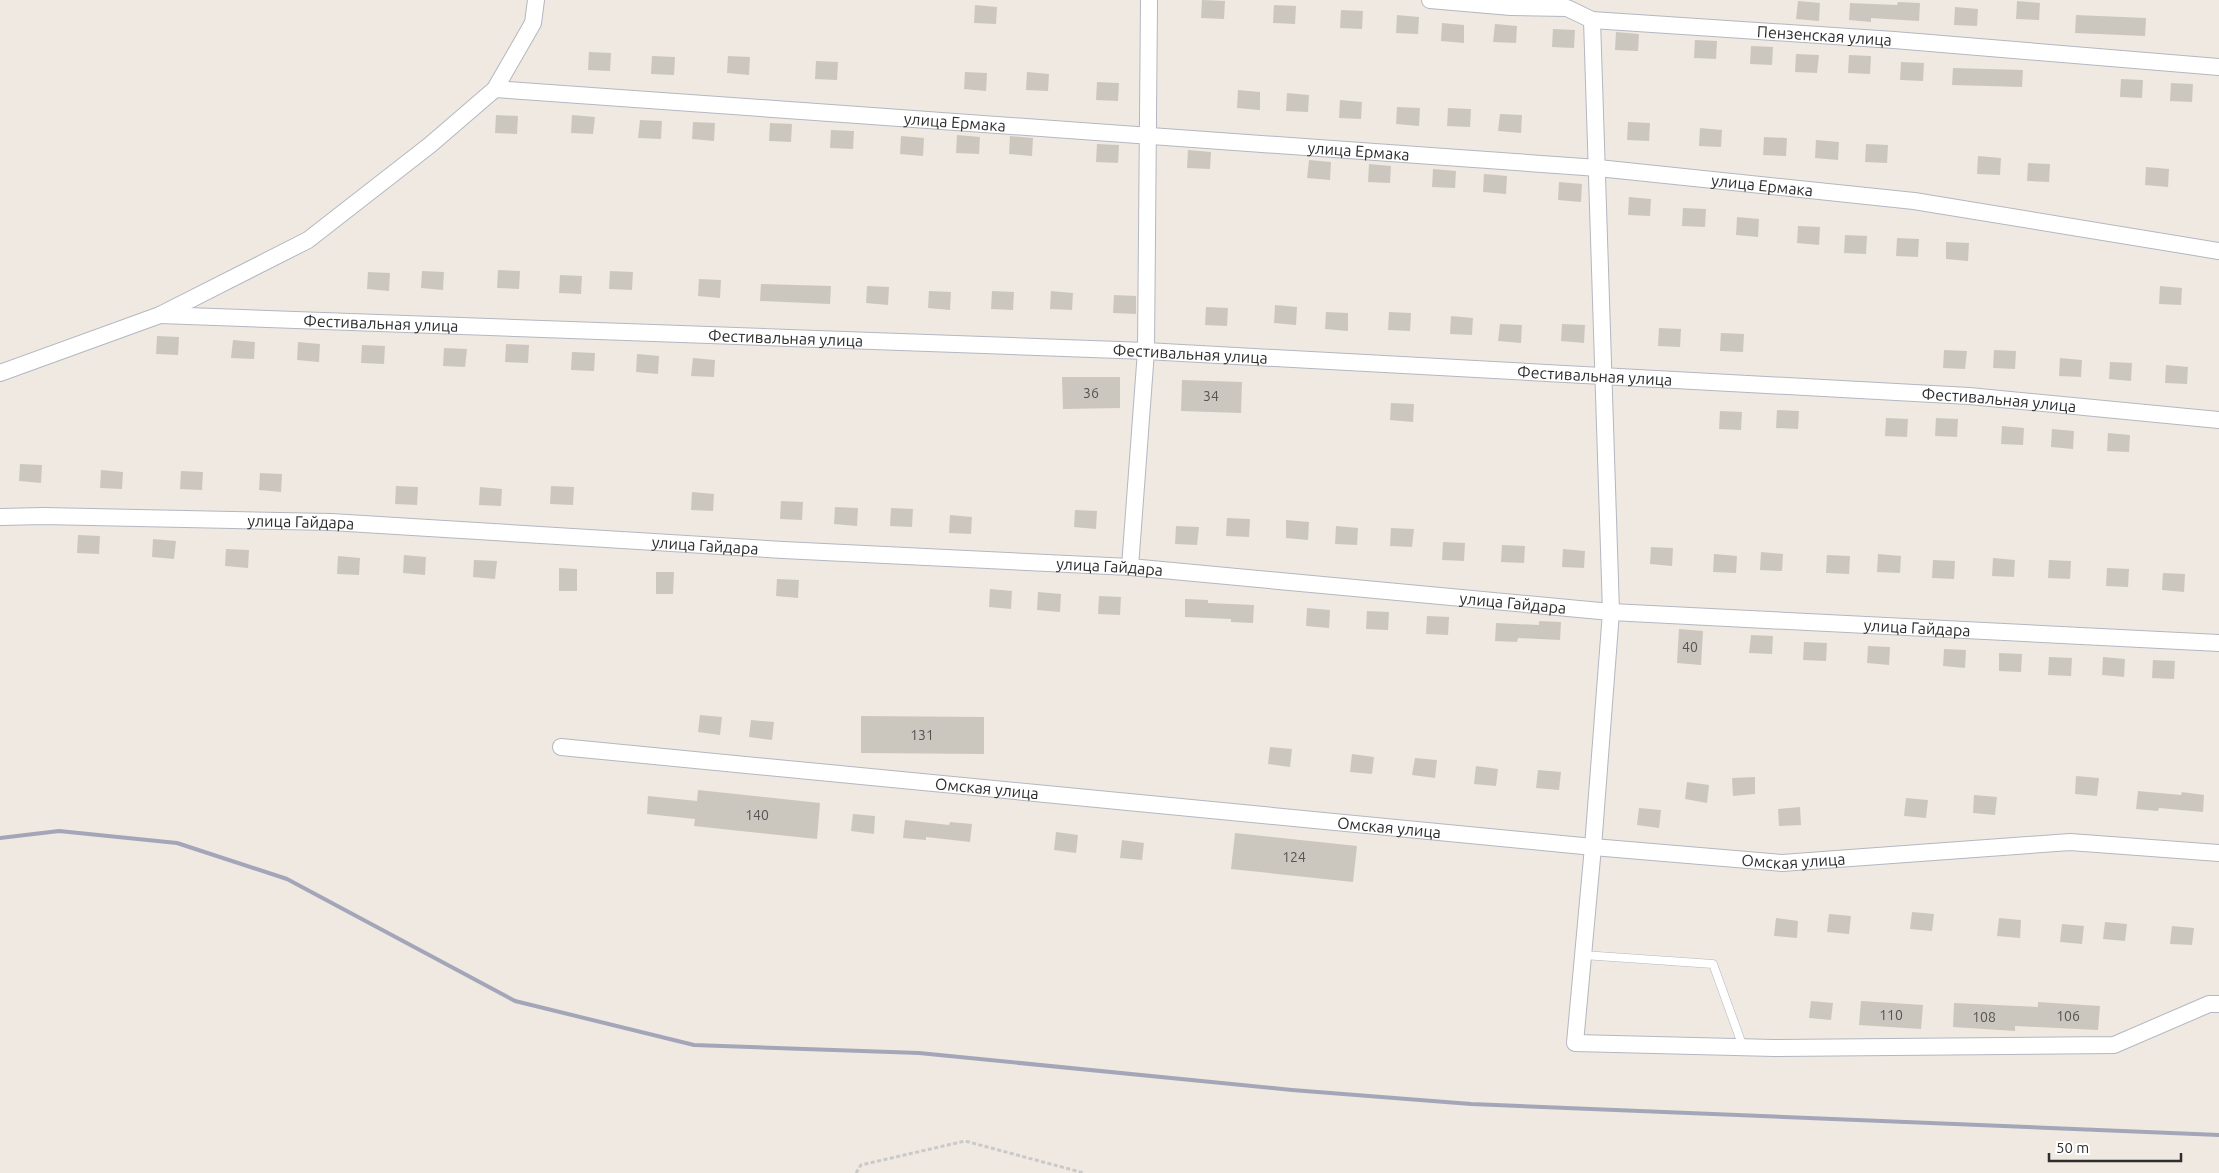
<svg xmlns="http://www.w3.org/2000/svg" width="2219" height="1173" viewBox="0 0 2219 1173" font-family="Ubuntu,sans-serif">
<rect width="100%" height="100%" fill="#efe9e1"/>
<g fill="#cbc7bf">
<polygon points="1202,0 1225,1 1224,19 1201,18"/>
<polygon points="1798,1 1820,3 1819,21 1796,19"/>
<polygon points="2017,1 2040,3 2039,20 2016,19"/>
<polygon points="1898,2 1920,3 1919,21 1871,18 1871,22 1849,20 1850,3 1897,5"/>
<polygon points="975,5 997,7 996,24 974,23"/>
<polygon points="1274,5 1296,6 1295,24 1273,23"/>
<polygon points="1955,7 1978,9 1977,26 1954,25"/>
<polygon points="1341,10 1363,11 1362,29 1340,28"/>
<polygon points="1397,15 1419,17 1418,34 1396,33"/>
<polygon points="2076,15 2146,18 2145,36 2075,33"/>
<polygon points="1442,23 1464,25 1464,43 1441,41"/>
<polygon points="1495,24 1517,26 1516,43 1493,42"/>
<polygon points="1553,29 1575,30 1574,48 1552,47"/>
<polygon points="1616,32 1639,34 1638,51 1615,50"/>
<polygon points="1695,40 1717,41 1716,59 1694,58"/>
<polygon points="1751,46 1773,47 1772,65 1750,64"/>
<polygon points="589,52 611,53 610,71 588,70"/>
<polygon points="1796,54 1819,55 1817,73 1795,72"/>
<polygon points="1849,55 1871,56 1870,74 1848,73"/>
<polygon points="652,56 675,57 674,75 651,74"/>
<polygon points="728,56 750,57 749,75 727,73"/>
<polygon points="816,61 838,62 837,80 815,79"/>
<polygon points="1901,62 1924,63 1923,81 1900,80"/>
<polygon points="1953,68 2023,70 2022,87 1952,85"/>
<polygon points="965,72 987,73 986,91 964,89"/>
<polygon points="1027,72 1049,74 1048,91 1026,90"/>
<polygon points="2121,79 2143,80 2142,98 2120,97"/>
<polygon points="1097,82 1119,83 1118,101 1096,100"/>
<polygon points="2171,83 2193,84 2192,102 2170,101"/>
<polygon points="1238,90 1260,92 1260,110 1237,108"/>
<polygon points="1287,93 1309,95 1308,112 1286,111"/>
<polygon points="1340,100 1362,102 1361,119 1339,118"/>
<polygon points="1397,107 1420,108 1419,126 1396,124"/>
<polygon points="1448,108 1471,109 1470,127 1447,126"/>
<polygon points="1500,114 1522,115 1521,133 1498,131"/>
<polygon points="496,115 518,116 517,134 495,133"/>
<polygon points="572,115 595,117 593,134 571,133"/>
<polygon points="640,120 662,121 661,139 638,138"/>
<polygon points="693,122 715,123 714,141 692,139"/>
<polygon points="1628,122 1650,123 1649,141 1627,140"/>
<polygon points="770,123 792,124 791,142 769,141"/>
<polygon points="1700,128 1722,130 1721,147 1699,146"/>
<polygon points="831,130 854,131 853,149 830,148"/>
<polygon points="957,135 980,137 979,154 956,153"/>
<polygon points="901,136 924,138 923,156 900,154"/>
<polygon points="1010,136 1033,138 1032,156 1009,154"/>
<polygon points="1764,137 1787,138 1786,156 1763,155"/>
<polygon points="1816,140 1839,142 1838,160 1815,158"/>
<polygon points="1097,144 1119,145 1118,163 1096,162"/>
<polygon points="1866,144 1888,145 1887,163 1865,162"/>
<polygon points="1188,150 1211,152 1210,169 1187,168"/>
<polygon points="1978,156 2001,158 2000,175 1977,174"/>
<polygon points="1309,160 1331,162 1330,180 1307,178"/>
<polygon points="2028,163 2050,164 2049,182 2027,181"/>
<polygon points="1369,164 1391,166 1390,183 1368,182"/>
<polygon points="2146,167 2169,169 2168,187 2145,185"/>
<polygon points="1433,169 1456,171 1455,188 1432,187"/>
<polygon points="1484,174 1507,176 1506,194 1483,192"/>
<polygon points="1559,182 1582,184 1581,202 1558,200"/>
<polygon points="1629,197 1651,199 1650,216 1628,215"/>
<polygon points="1683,208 1706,209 1705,227 1682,226"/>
<polygon points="1737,217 1759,219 1758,237 1736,235"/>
<polygon points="1798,226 1820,227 1819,245 1797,243"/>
<polygon points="1845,235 1867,236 1866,254 1844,253"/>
<polygon points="1897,238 1919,239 1918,257 1896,256"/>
<polygon points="1946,242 1969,243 1968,261 1946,259"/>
<polygon points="498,270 520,271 519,289 497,288"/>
<polygon points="422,271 444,272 443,290 421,288"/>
<polygon points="610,271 633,272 632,290 609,289"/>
<polygon points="368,272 390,273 389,291 367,289"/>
<polygon points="560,275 582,276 581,294 559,293"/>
<polygon points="699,279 721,280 720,298 698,296"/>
<polygon points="761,284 831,286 830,304 760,301"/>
<polygon points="867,286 889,287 888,305 866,303"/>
<polygon points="2160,286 2182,288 2181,305 2159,304"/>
<polygon points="929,291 951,292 950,310 928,308"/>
<polygon points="992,291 1014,292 1013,310 991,309"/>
<polygon points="1051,291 1073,293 1072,310 1050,309"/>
<polygon points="1114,295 1136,296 1136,314 1113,313"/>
<polygon points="1275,305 1297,307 1296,325 1274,323"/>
<polygon points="1206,307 1228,308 1227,326 1205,325"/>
<polygon points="1326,312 1348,313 1348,331 1325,329"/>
<polygon points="1389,312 1411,313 1410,331 1388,330"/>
<polygon points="1451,316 1473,318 1472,335 1450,334"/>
<polygon points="1500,324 1522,325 1521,343 1498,341"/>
<polygon points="1562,324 1585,325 1584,343 1561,341"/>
<polygon points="1659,328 1681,329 1680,347 1658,346"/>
<polygon points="1721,333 1744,334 1743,352 1720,351"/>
<polygon points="157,336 179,337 178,355 156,354"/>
<polygon points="233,340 255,342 254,359 231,358"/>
<polygon points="298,342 320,344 319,362 297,360"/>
<polygon points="506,344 529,345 528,363 505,362"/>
<polygon points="362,345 385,346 384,364 361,363"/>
<polygon points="444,348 467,349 465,367 443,366"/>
<polygon points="1944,350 1967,351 1965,369 1943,368"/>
<polygon points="1994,350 2016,351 2015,369 1993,368"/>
<polygon points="572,352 595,353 594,371 571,370"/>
<polygon points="637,354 659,356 658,374 636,372"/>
<polygon points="693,358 715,360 714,377 691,376"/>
<polygon points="2060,358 2082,360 2081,377 2059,376"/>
<polygon points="2110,362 2132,363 2131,381 2109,379"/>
<polygon points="2166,365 2188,367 2187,384 2165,383"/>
<polygon points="1062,377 1120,377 1120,408 1063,409"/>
<polygon points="1182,380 1242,382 1241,413 1181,411"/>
<polygon points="1391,403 1414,404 1413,422 1390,420"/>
<polygon points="1777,410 1799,411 1798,429 1776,428"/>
<polygon points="1720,411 1742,412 1741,430 1719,429"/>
<polygon points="1886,418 1908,419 1907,437 1885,436"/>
<polygon points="1936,418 1958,419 1957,437 1935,436"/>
<polygon points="2002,426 2024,428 2023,445 2001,444"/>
<polygon points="2052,429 2074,431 2073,449 2051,447"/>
<polygon points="2108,433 2130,435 2129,452 2107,451"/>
<polygon points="20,464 42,465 41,483 19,481"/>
<polygon points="101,470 123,472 122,489 100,488"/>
<polygon points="181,471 203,472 202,490 180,489"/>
<polygon points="260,473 282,474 281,492 259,490"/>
<polygon points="396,486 418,487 417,505 395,504"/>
<polygon points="551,486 574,487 573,505 550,504"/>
<polygon points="480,487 502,489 501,506 479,505"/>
<polygon points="692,492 714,494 713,511 691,510"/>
<polygon points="781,501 803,502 802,520 780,519"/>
<polygon points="835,507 858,508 857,526 834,524"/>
<polygon points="891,508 913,509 912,527 890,526"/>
<polygon points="1075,510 1097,511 1096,529 1074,527"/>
<polygon points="950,515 972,517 971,534 949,533"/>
<polygon points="1227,518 1250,519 1249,537 1226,536"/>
<polygon points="1286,520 1309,522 1308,540 1286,538"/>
<polygon points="1176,526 1199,527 1197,545 1175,544"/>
<polygon points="1336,526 1358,528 1357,545 1335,544"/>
<polygon points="1391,528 1414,529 1412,547 1390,546"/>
<polygon points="78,535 100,536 99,554 77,553"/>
<polygon points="153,539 176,541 174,559 152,557"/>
<polygon points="1443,542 1465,543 1464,561 1442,560"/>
<polygon points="1502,545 1525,546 1524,563 1501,562"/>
<polygon points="1651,547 1673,548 1672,566 1650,564"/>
<polygon points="226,549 249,550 248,568 225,566"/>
<polygon points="1563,549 1585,551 1584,568 1562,567"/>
<polygon points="1761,552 1783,554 1782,571 1760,570"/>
<polygon points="1714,554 1737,556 1736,573 1713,572"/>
<polygon points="1878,554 1901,556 1900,573 1877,572"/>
<polygon points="404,555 426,557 425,575 403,573"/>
<polygon points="1827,555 1850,556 1849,574 1826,573"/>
<polygon points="338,556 360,558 359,575 337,574"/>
<polygon points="1993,558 2015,560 2014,577 1992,576"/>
<polygon points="474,560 497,561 495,579 473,577"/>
<polygon points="1933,560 1955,561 1954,579 1932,578"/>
<polygon points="2049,560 2071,561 2070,579 2048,578"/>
<polygon points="559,568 577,569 577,591 559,591"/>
<polygon points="2107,568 2129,569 2128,587 2106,586"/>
<polygon points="656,572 674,572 673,594 656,594"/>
<polygon points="2163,573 2185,574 2184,592 2162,590"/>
<polygon points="777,579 799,580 798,598 776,596"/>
<polygon points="990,589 1012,591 1011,609 989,607"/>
<polygon points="1038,592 1061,594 1060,612 1037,610"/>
<polygon points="1099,596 1121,597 1120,615 1098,614"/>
<polygon points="1185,599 1208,600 1208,603 1254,605 1253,623 1231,622 1231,619 1185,617"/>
<polygon points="1307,608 1330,610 1329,628 1306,626"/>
<polygon points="1367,611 1389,612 1388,630 1366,629"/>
<polygon points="1427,616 1449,617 1448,635 1426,634"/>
<polygon points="1539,621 1561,622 1560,640 1518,638 1517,642 1495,641 1496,623 1539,625"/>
<polygon points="1679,629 1703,631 1701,665 1677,663"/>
<polygon points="1751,635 1773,636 1772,654 1749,653"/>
<polygon points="1804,642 1827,643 1826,661 1803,660"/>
<polygon points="1868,646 1890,647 1889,665 1867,663"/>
<polygon points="1944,649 1966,650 1965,668 1943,666"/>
<polygon points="1999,653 2022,654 2021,672 1999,671"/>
<polygon points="2049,657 2072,658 2071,676 2048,675"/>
<polygon points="2103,657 2125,659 2124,677 2102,675"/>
<polygon points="2153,660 2175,661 2174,679 2152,678"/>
<polygon points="700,715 722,717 720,735 698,732"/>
<polygon points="861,716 984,717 984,754 861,753"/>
<polygon points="751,720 774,722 772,740 749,737"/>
<polygon points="1270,747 1292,749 1290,767 1268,764"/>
<polygon points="1352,754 1374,757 1372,774 1350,772"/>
<polygon points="1415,758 1437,760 1435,778 1412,775"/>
<polygon points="1476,766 1498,769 1496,786 1474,784"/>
<polygon points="1538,770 1561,772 1559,790 1536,788"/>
<polygon points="2076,776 2099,778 2097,796 2075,794"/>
<polygon points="1755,777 1755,794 1733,796 1732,778"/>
<polygon points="1687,782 1709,785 1707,803 1685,799"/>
<polygon points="698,790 820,803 817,839 694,826 695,819 647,814 648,796 697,801"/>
<polygon points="2138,791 2181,795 2182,792 2204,795 2203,812 2159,808 2158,811 2136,809"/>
<polygon points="1974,795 1997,797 1995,815 1973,813"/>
<polygon points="1906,798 1928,800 1926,818 1904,816"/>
<polygon points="1800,807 1801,825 1779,826 1778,809"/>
<polygon points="1639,808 1661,810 1659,828 1637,825"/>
<polygon points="853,814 875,816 874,834 851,831"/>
<polygon points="905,820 949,825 950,822 972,824 970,842 926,837 926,840 903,838"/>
<polygon points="1056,832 1078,835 1076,853 1054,850"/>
<polygon points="1235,833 1357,846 1353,882 1231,869"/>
<polygon points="1122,840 1144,843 1142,860 1120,858"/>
<polygon points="1912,912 1934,914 1932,931 1910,929"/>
<polygon points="1829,914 1851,916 1849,934 1827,932"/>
<polygon points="1776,918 1798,921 1797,938 1774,936"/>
<polygon points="1999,918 2021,920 2020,938 1997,936"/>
<polygon points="2105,922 2127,924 2125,941 2103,939"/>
<polygon points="2062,924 2084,926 2082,944 2060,942"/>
<polygon points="2172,926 2194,928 2192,945 2170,944"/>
<polygon points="1811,1001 1833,1003 1831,1020 1809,1018"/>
<polygon points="1861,1001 1923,1005 1921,1029 1859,1025"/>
<polygon points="2038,1002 2100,1006 2098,1030 2015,1026 2015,1031 1953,1027 1954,1003 2038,1007"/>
</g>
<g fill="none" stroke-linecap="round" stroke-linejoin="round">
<g stroke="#b4b7c1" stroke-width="9">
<polyline id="lane" points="1583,955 1713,964 1743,1047"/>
</g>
<g stroke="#b4b7c1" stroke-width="18">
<g id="street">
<path id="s1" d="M 1430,0 L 1511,7 L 1567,8 L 1592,20 L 1894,40 L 2219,67"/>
<polyline points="1592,20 1611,612 1593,847 1575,1043 1774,1048 2114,1045 2209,1004 2219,1004"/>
<path id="s2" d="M 495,89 L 1598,168 L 1914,201 L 2219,251"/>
<path id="s3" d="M 160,315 L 1146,351 L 1969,396 L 2219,420"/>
<polyline points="0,373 160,315 308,240 430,145 495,89 533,23 536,0"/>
<path id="s4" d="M 0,517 L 43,516 L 331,522 L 783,550 L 1130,567 L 1611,612 L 2219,643"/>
<polyline points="1130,567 1146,351 1149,0"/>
<path id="s5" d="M 561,747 L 1593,847 L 1782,863 L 2070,842 L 2219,853"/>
</g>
</g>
<polyline stroke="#c9c9c9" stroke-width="3" stroke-dasharray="4 2.5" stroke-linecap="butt" points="856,1173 861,1165 965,1141 1084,1173"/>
<use href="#lane" stroke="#fff" stroke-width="8"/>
<use href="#street" stroke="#fff" stroke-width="16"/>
<polyline stroke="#a3a6b8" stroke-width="4" points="0,838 59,831 177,843 287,879 515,1001 694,1045 919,1053 1292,1090 1471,1104 2219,1135"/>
</g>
<g text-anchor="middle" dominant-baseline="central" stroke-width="5" stroke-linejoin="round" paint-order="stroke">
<g font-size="14" fill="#555452">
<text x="1091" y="393">36</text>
<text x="1211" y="396">34</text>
<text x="1690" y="647">40</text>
<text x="922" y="735">131</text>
<text x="757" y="815">140</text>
<text x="1294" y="857">124</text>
<text x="1891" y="1015">110</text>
<text x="2068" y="1016">106</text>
<text x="1984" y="1017">108</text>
</g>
<g font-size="16" fill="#2e2e2e" stroke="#fff">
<text stroke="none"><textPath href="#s1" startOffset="398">Пензенская улица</textPath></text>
<text stroke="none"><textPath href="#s2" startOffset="461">улица Ермака</textPath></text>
<text stroke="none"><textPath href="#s2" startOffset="866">улица Ермака</textPath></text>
<text stroke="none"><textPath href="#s2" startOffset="1271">улица Ермака</textPath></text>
<text stroke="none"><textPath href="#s3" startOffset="221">Фестивальная улица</textPath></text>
<text stroke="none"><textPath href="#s3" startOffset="626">Фестивальная улица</textPath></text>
<text stroke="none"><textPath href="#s3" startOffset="1031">Фестивальная улица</textPath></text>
<text stroke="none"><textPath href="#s3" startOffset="1436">Фестивальная улица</textPath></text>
<text stroke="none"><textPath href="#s3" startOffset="1841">Фестивальная улица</textPath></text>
<text stroke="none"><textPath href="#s4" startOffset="301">улица Гайдара</textPath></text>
<text stroke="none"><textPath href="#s4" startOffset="706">улица Гайдара</textPath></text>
<text stroke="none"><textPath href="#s4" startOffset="1111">улица Гайдара</textPath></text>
<text stroke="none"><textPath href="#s4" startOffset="1516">улица Гайдара</textPath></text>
<text stroke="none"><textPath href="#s4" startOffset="1921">улица Гайдара</textPath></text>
<text stroke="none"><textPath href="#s5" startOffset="428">Омская улица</textPath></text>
<text stroke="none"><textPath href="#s5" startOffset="832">Омская улица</textPath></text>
<text stroke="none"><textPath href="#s5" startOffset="1238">Омская улица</textPath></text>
</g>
</g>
<path d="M2049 1153v8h132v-8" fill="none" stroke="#2e2e2e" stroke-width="2.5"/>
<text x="2056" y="1153" font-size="15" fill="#2e2e2e" stroke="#ffffff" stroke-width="4" paint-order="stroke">50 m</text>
</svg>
